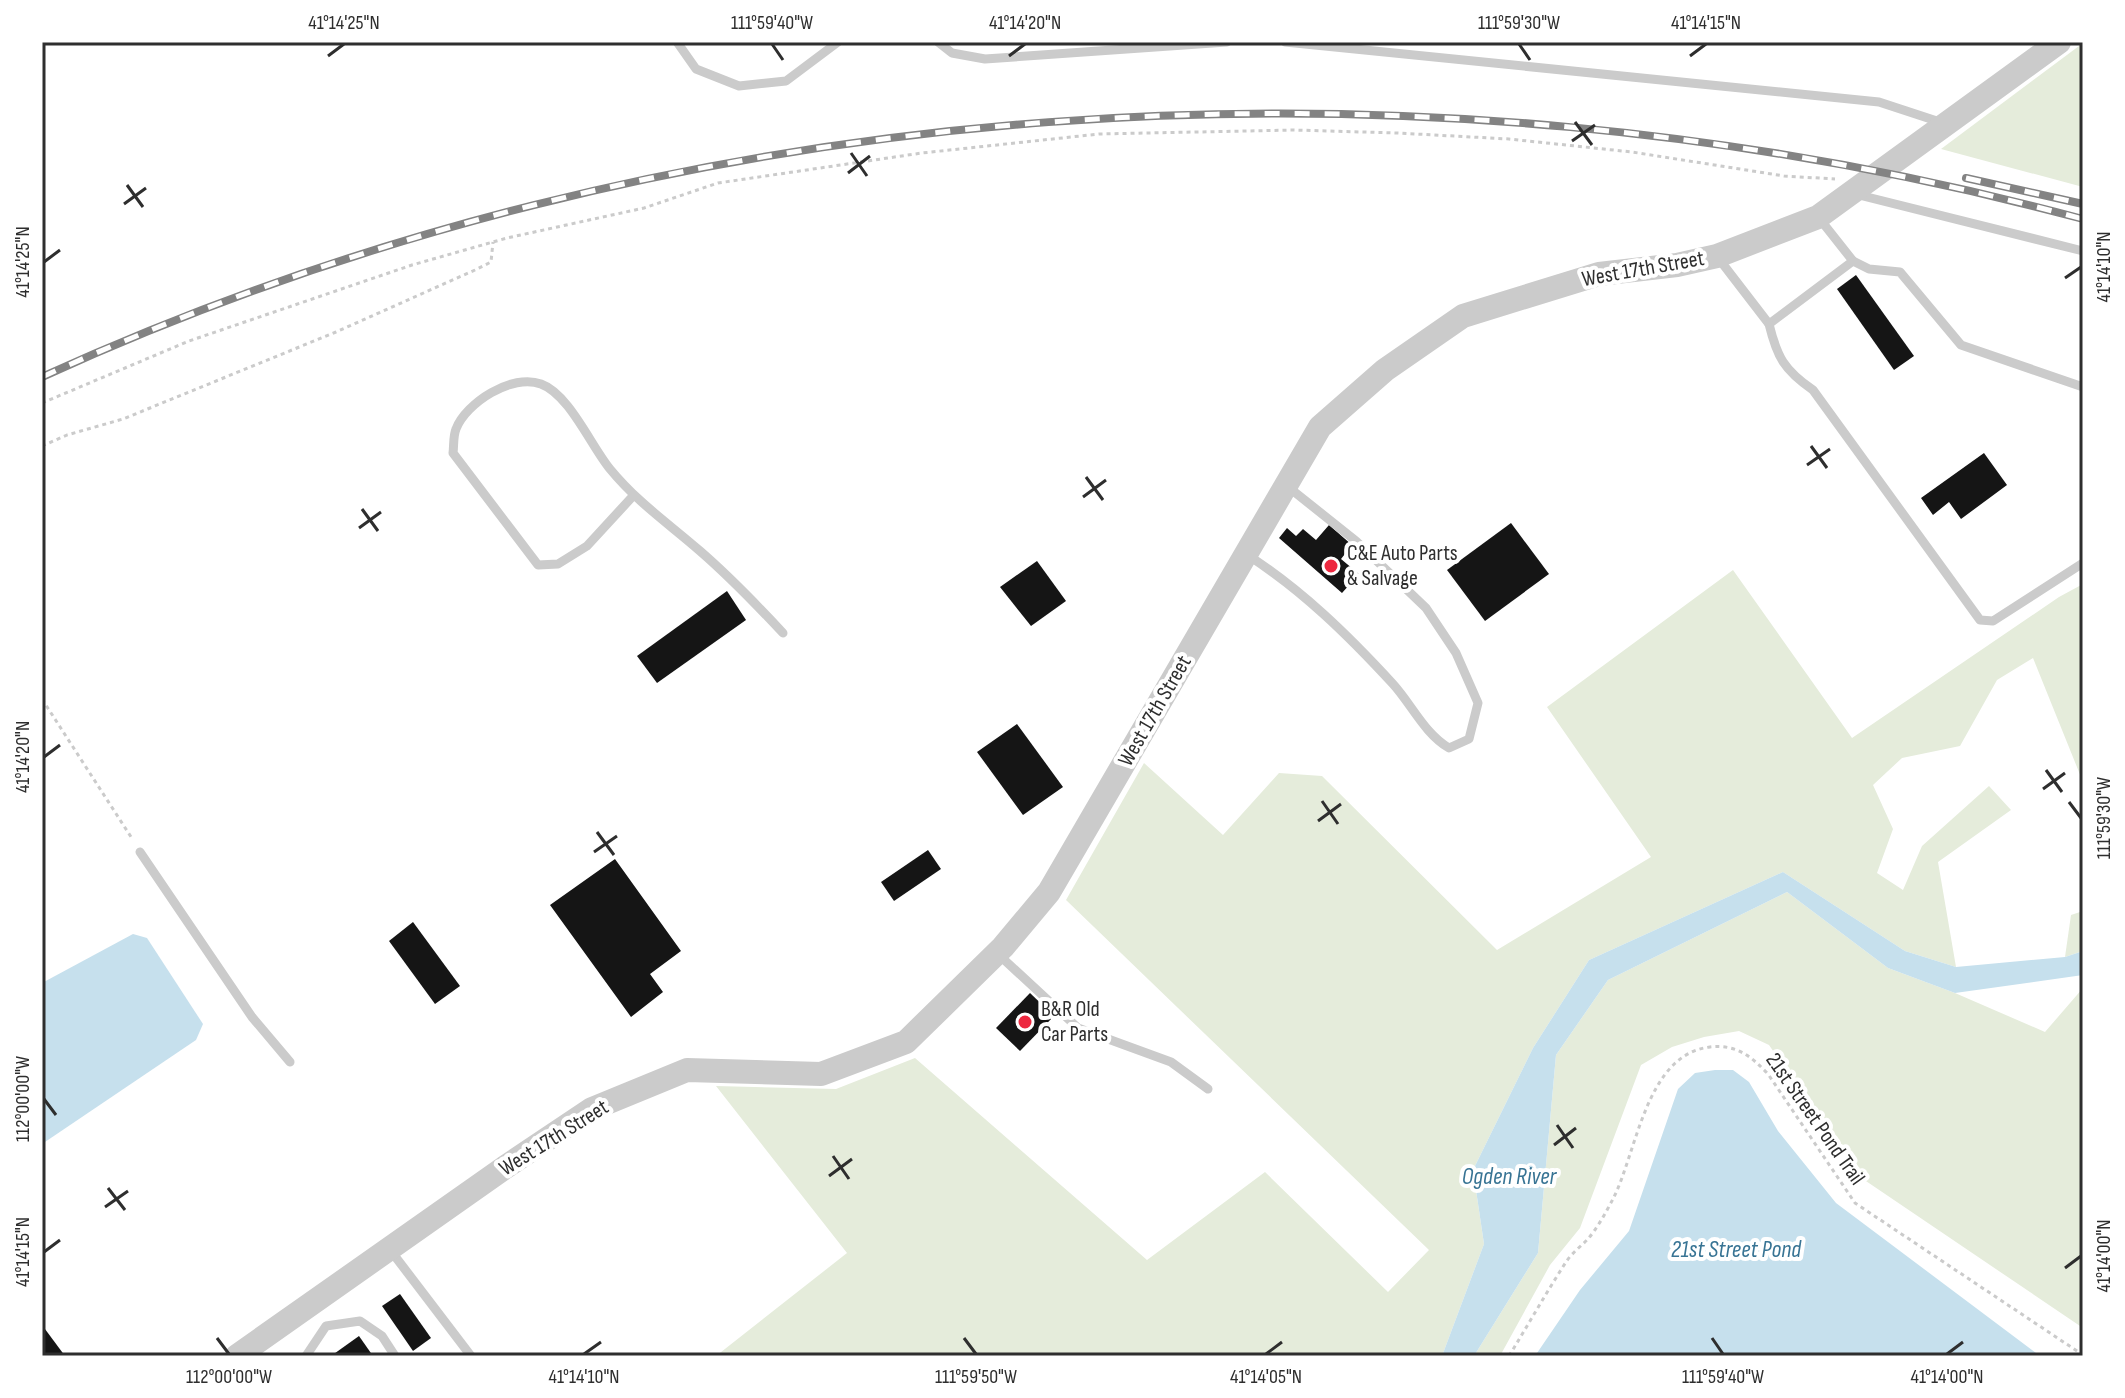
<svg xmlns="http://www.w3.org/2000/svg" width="2125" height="1398" viewBox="0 0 2125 1398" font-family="'Sofia Sans Condensed',sans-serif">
<rect width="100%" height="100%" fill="#fff"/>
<g fill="#e5ecdb">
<polygon points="2083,43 2083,187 1941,149"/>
<polygon points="1733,570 1852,738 2059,597 2083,584 2083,782 2033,658 1997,680 1960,746 1902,758 1873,785 1893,829 1877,873 1903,890 1922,846 1989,786 2011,810 1938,862 1956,967 1905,951 1783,872 1589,960 1533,1048 1473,1170 1484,1244 1442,1356 716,1356 847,1253 716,1086 836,1089 915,1058 1147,1260 1265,1172 1388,1292 1429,1250 1066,900 1144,763 1223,835 1279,773 1322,776 1497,950 1651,857 1547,707"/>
<polygon points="1787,892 1888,968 1955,993 2045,1032 2083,988 2083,1328 1860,1177 1769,1045 1739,1031 1704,1037 1672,1047 1641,1065 1580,1228 1550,1265 1500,1356 1474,1356 1538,1253 1556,1055 1608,980"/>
<polygon points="2083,911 2083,951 2065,957 2071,915"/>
</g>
<g fill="#c6e0ed">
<polygon points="1783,872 1905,951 1956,967 2065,957 2083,951 2083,975 1955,993 1888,968 1787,892 1608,980 1556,1055 1538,1253 1474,1356 1442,1356 1484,1244 1473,1170 1533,1048 1589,960"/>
<polygon points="133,934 147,938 203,1024 196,1040 42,1144 42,983"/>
<polygon points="1715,1070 1733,1070 1749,1082 1778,1131 1836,1203 2040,1356 1535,1356 1580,1290 1629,1231 1678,1089 1695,1073"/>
</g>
<g fill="#151515">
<polygon points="1856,275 1914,356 1894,370 1837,289"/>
<polygon points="1984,453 2007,485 1961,519 1949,502 1933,515 1921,498"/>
<polygon points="1511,523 1549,574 1485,621 1447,570"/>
<polygon points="1329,525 1352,545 1341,559 1359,574 1342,593 1279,538 1287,528 1296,536 1303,529 1316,540"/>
<polygon points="1037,561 1066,601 1031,626 1000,587"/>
<polygon points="727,591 746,620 657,683 637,656"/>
<polygon points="1017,724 1063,787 1023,815 977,752"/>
<polygon points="928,850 941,869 894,901 881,882"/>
<polygon points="615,859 681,951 650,974 663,992 631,1017 550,905"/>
<polygon points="413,922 460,986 435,1004 389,941"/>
<polygon points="1030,993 1054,1016 1020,1051 996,1028"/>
<polygon points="400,1294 431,1338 413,1351 382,1306"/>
<polygon points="42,1325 65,1356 42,1356"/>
<polygon points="359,1336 373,1356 331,1356"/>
</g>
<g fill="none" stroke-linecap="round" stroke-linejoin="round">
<g stroke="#cbcbcb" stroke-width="3" stroke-dasharray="4 4" stroke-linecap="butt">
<polyline points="42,403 189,341 412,265 507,238 644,208 718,183 922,153 1099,134 1294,130 1397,133 1509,139 1632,152 1784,176 1835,179"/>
<polyline points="42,446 67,435 123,419 336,332 475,270 491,262 493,242"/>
<polyline points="42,699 133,840"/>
<path d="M 1509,1356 C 1528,1325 1546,1293 1566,1262 C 1572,1253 1580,1247 1587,1240 C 1597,1229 1606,1212 1613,1199 C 1637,1152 1646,1054 1710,1047 C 1736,1044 1751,1056 1768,1074 L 1855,1203 L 2083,1355"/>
</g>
<g stroke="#cbcbcb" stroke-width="9">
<polyline points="677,42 696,69 739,86 786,81 838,42"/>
<polyline points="938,42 952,53 985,59 1227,42"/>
<polyline points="1285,42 1879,102 1943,123"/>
<polyline points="1855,194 2083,251"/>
<polyline points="1719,259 1769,324 1853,261 1819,218"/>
<polyline points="1853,261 1869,269 1900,272 1961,345 2083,387"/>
<path d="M 1769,324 C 1777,357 1784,370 1813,390 L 1980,620 L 1993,621 L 2083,563"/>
<path d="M 633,496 L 587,546 L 558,564 L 538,565 L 453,453 C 454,446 453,436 456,429 C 466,403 512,373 541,384 C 569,394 591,446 610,469 C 638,503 668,523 700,551 C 730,577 756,604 783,633"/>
<path d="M 1246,554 C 1302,590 1348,635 1393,684 C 1412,705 1424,733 1449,748 L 1469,739 L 1478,703 L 1456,653 L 1426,608 L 1356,541 L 1287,486"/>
<polyline points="140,852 252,1017 290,1062"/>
<polyline points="999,955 1078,1028 1171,1062 1208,1089"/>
<polyline points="391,1251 471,1356"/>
<polyline points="306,1356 326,1326 360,1321 382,1336 395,1356"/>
</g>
<polyline stroke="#cbcbcb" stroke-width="24" points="237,1356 504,1168 592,1109 687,1070 821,1074 906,1042 1003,947 1049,892 1320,427 1385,370 1463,316 1599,274 1677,265 1717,256 1818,217 2059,42"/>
<g stroke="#838383" stroke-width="8">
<g id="rail">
<polyline points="1966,178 2083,204"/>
<path d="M 42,377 C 675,88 1413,39 2083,219"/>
</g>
</g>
<use href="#rail" stroke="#fff" stroke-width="5" stroke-dasharray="15" stroke-linecap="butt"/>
</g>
<path fill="none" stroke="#2e2e2e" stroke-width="3" d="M 772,44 L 783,60M 1519,44 L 1530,60M 328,56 L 344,44M 1009,56 L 1025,44M 1690,56 L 1706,44M 1575,122 L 1592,145M 1572,141 L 1595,125M 851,153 L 867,176M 848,173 L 870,156M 127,185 L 143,207M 124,204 L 146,188M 44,262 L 60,250M 2065,278 L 2081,267M 1811,446 L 1827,468M 1807,465 L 1830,449M 1086,477 L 1103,500M 1083,497 L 1106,480M 362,509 L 378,531M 359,528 L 381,512M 44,757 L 60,745M 2046,770 L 2062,792M 2043,789 L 2065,773M 1322,801 L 1338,824M 2069,802 L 2081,818M 1318,821 L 1341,804M 597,832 L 614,855M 594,852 L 617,836M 44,1099 L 56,1115M 1557,1125 L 1573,1148M 1554,1145 L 1576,1128M 833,1156 L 849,1179M 829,1176 L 852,1159M 108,1188 L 125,1210M 105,1207 L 128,1191M 44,1252 L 60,1240M 2065,1268 L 2081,1256M 217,1338 L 229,1354M 964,1338 L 976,1354M 1712,1338 L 1723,1354M 584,1354 L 601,1342M 1266,1354 L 1282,1342M 1947,1354 L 1963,1342"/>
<g fill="#ed283f" stroke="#fff" stroke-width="3">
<circle cx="1331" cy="566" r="8"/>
<circle cx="1025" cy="1022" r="8"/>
</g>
<g text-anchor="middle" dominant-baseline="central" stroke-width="8" stroke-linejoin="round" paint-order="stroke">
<g font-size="22" fill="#2e2e2e" stroke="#fff">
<text transform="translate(1643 269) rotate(-10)">West 17th Street</text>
<text transform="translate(1155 711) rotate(-60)">West 17th Street</text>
<text transform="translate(1815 1119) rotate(55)">21st Street Pond Trail</text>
<text transform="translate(554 1138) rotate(-32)">West 17th Street</text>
</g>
<g font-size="22" fill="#2e2e2e" stroke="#fff" text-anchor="start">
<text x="1347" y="553">C&amp;E Auto Parts<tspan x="1347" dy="25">&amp; Salvage</tspan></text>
<text x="1041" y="1009">B&amp;R Old<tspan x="1041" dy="25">Car Parts</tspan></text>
</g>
<g font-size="24" font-style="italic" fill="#387494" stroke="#fff">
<text x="1509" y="1176">Ogden River</text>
<text x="1736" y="1249">21st Street Pond</text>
</g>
</g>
<rect width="2125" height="1398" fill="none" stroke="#ffffff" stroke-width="88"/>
<rect x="44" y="44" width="2037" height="1310" fill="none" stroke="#2e2e2e" stroke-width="3"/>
<g font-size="20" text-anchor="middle" fill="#2e2e2e">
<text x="344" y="29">41°14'25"N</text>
<text x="772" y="29">111°59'40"W</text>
<text x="1025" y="29">41°14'20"N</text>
<text x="1519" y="29">111°59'30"W</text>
<text x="1706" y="29">41°14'15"N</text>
<text transform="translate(22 262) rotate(-90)" y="7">41°14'25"N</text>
<text transform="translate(2103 267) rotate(-90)" y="7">41°14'10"N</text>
<text transform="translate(22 757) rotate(-90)" y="7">41°14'20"N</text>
<text transform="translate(2103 818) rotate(-90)" y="7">111°59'30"W</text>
<text transform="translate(22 1099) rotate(-90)" y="7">112°00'00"W</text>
<text transform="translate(22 1252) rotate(-90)" y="7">41°14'15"N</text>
<text transform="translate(2103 1256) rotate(-90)" y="7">41°14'00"N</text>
<text x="229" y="1383">112°00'00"W</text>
<text x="584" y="1383">41°14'10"N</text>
<text x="976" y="1383">111°59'50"W</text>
<text x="1266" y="1383">41°14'05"N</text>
<text x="1723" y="1383">111°59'40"W</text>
<text x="1947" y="1383">41°14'00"N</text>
</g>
</svg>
